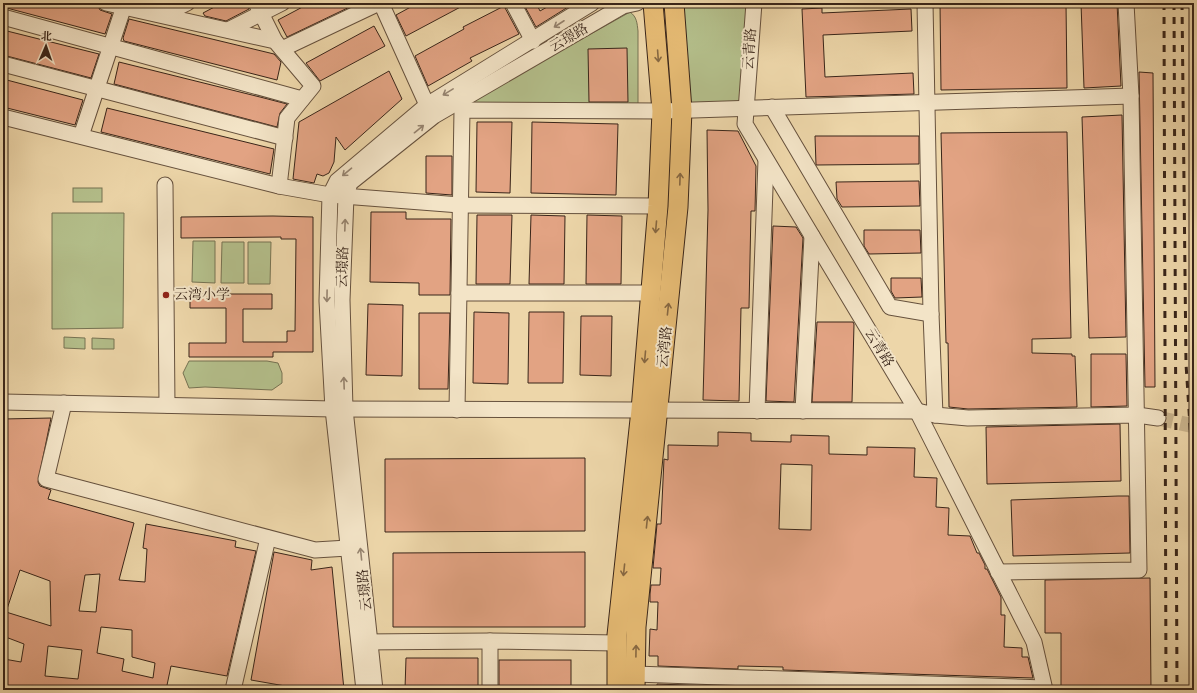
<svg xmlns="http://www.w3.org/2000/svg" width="1197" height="693" viewBox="0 0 1197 693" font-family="'IM FELL English','Noto Serif SC',serif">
<rect width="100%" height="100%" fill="#edd6a9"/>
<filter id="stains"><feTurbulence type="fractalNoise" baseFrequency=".005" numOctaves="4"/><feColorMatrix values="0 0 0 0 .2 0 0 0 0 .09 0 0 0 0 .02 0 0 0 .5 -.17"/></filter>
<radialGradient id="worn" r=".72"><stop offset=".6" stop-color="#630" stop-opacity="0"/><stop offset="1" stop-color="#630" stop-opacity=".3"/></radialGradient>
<g fill="#b4bf8b" stroke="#767252">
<polygon points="681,3 750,3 742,105 687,106"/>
<path d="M 630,12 C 637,17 637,23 638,31 L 638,106 L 466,104 Z"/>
<rect x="73" y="188" width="29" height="14"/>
<polygon points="52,213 124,213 123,328 52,329"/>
<polygon points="193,241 215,241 215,283 192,282"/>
<polygon points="222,242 244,242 244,283 221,283"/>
<polygon points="248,242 271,242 270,284 248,284"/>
<polygon points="64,337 85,338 85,349 64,348"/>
<polygon points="92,338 114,339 114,349 92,349"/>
<polygon points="189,361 267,361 278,363 282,373 282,383 272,390 205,387 189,388 183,373"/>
</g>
<g fill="#e2a383" stroke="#392519" fill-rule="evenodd">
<polygon points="3,3 93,3 97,4 100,10 112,14 105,34 3,7"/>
<polygon points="147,3 167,3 161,6"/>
<polygon points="222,3 247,3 249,9 226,21 205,16 203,13"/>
<polygon points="310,3 358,3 287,37 278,20"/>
<polygon points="418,3 468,3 406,36 396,15"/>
<polygon points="523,3 536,3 540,11 554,3 566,3 568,7 536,27"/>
<polygon points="940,3 1066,3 1067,88 941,90"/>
<polygon points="1081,3 1117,3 1121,86 1084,88"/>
<polygon points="504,6 519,34 470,58 472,61 428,86 415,56 464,29 463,27"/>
<polygon points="822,8 822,13 911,9 912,31 823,35 825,77 913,73 914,94 806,97 802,9"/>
<polygon points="129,19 274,54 281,62 277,80 124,41 123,38"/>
<polygon points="374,26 385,46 320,81 306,63"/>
<polygon points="3,30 99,54 91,78 3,55"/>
<polygon points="627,48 628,102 589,102 588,49"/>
<polygon points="119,62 264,98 287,104 280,113 277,127 114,84"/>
<polygon points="389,71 402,99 345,150 336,137 334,162 329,173 323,176 317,174 314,183 293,179 299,122"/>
<polygon points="1139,72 1153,73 1155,387 1145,387"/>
<polygon points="3,79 83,100 75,125 3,107"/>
<polygon points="107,108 274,149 270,174 101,132"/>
<polygon points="1122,115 1126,337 1089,338 1082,117"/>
<polygon points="477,122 512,122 510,193 476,192"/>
<polygon points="532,122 618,124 616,195 531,193"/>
<polygon points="707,130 738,131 756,166 755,211 751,211 749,308 741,308 739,401 703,400 708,210"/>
<polygon points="1067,132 1071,338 1032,339 1032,353 1072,354 1072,356 1075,356 1077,407 968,409 949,407 948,343 946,343 941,133"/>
<polygon points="815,136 919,136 919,164 816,165"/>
<polygon points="426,156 452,156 452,195 426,193"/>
<polygon points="919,181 920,206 842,207 837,199 836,182"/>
<polygon points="371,212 406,212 406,219 451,219 450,295 419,295 419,283 370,282"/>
<polygon points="477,215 512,215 510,284 476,284"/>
<polygon points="531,215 565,216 564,284 529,284"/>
<polygon points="587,215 622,216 621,284 586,284"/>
<polygon points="273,216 313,217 313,352 273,352 273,357 189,357 189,343 226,343 226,308 190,308 190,294 272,294 272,309 243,309 243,342 287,342 287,331 295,331 296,239 281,239 281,237 181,238 181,217"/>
<polygon points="773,226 796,227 803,238 794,402 766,401"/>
<polygon points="864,230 920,230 921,253 869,254 864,246"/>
<polygon points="891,278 921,278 922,297 895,298 891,291"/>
<polygon points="368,304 403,305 402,376 366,375"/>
<polygon points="474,312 509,313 508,384 473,383"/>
<polygon points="529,312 564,312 563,383 528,383"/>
<polygon points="419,313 450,313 448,389 419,389"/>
<polygon points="581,316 612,316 611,376 580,375"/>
<polygon points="817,322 853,322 854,324 852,402 812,402"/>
<polygon points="1091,354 1126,354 1127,406 1091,407"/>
<path d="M 51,418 L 38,482 L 40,486 L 51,490 L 48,499 L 134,523 L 119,580 L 145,582 L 147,549 L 143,548 L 146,524 L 236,541 L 235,547 L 256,551 L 227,676 L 171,666 L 166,690 L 17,690 L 4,684 L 4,659 L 21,662 L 24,644 L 3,636 L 3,419 ZM 20,570 L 50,581 L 51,626 L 6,612 ZM 100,574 L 96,612 L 79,611 L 85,575 ZM 101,627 L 132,630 L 132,657 L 155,663 L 153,678 L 122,671 L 124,659 L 97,653 ZM 48,646 L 82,650 L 78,679 L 45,676 Z"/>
<polygon points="1120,424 1121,481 987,484 986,427"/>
<path d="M 718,432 L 751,433 L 751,441 L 791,442 L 791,435 L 829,436 L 829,454 L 867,455 L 867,447 L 915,448 L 914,477 L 937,478 L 936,507 L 949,508 L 948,535 L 970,536 L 977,553 L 979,553 L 985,565 L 985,569 L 987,569 L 1001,597 L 1001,615 L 1005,615 L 1004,647 L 1022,648 L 1022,657 L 1028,657 L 1033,678 L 783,670 L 783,667 L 738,666 L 738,669 L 658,666 L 658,656 L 649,656 L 650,629 L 657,630 L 658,602 L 650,602 L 650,594 L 651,585 L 660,585 L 661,568 L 653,568 L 657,524 L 661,524 L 664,459 L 668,460 L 668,445 L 718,446 ZM 781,464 L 812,465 L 811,530 L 779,529 Z"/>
<polygon points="585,458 585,531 385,532 385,459"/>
<polygon points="1118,496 1129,496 1130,553 1013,556 1011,500"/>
<polygon points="274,552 312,560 311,570 332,567 344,690 308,690 251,680"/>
<polygon points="585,552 585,627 393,627 393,553"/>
<polygon points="1150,578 1151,690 1061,690 1061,633 1045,633 1045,580"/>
<polygon points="406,658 478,658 478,689 405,689"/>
<rect x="499" y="660" width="72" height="30"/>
<polygon points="657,684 738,687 738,690 657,690"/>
<polygon points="782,688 839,690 782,690"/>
</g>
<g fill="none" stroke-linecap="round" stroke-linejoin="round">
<polyline stroke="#c9b38c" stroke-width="15" stroke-dasharray="15 8" stroke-linecap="butt" points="1158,418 1194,426"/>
<g stroke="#66513d" stroke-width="17">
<g id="minor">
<polyline points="106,3 275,41 313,86 287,118 279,186"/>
<polyline points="256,3 275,41"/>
<polyline points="381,3 427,105"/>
<polyline points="513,3 533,41"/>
<polyline points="754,3 745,124 917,411 1034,642 1045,690"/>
<polyline points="163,15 187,3"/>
<polyline points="3,17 302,99"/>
<polyline points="228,30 282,3"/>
<polyline points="282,49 379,3"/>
<polyline points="3,64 285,138"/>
<polyline points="772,107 890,307 931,314"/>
<polyline points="3,117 279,186 330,195 460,205 658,206"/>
<polyline points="81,136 125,3"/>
<polyline points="165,185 167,405"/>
<polyline points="459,293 650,293"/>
<polyline points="3,402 333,409 917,411 935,415 931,314 925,3"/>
<polyline points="64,403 46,479 315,550 348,548"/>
<polyline points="457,410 462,110 662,111 1131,96"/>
<polyline points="757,411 766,160"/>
<polyline points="803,411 812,236"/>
<polyline points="935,415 968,418 1137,415 1158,418"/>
<polyline points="998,572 1139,570 1131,96 1126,3"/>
<polyline points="361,642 490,641"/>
<polyline points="635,674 1044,688"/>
<polyline points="233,690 268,538"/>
<polyline points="364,690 333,409 327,301 330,195 337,181 427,105 592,3"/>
<polyline points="375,690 345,409 342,300 346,196 350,183 434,116 623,6 637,3"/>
<polyline points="490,690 490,641 617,643"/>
</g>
</g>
<g stroke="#392519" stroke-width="21">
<g id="major">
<polyline points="617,690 617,635 641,410 658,206 662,111 653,3"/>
<polyline points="635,690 636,627 678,207 682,110 674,3"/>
</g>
</g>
<use href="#minor" stroke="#f3e4c7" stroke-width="15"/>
<use href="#major" stroke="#e6bb74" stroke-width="19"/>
<g stroke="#392519" stroke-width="3" stroke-dasharray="7 7" stroke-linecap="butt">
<polyline points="1164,3 1166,690"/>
<polyline points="1174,3 1177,690"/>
<polyline points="1182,3 1186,364 1194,487"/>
</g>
</g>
<defs><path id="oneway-shaft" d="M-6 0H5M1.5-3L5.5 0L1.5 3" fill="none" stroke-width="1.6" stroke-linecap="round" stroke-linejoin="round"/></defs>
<g stroke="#968470">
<use href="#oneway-shaft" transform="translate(559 24) rotate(147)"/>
<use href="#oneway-shaft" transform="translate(448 92) rotate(149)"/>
<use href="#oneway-shaft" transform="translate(419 129) rotate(-39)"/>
<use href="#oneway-shaft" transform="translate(347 172) rotate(140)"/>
<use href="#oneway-shaft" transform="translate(345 225) rotate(-88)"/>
<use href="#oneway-shaft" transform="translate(327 296) rotate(91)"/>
<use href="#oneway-shaft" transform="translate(344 383) rotate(-92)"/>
<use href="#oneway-shaft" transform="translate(361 554) rotate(-96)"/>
</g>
<g stroke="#876842">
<use href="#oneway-shaft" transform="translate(658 56) rotate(86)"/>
<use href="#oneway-shaft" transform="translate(680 179) rotate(-88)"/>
<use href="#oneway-shaft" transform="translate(656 227) rotate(95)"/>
<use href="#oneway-shaft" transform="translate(668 309) rotate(-84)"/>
<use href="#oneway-shaft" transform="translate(645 357) rotate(95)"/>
<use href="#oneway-shaft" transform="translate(647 522) rotate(-84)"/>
<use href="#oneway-shaft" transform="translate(624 570) rotate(96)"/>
<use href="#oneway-shaft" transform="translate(636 651) rotate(-89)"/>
</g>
<circle fill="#8f2418" stroke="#f3e4c7" stroke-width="1.5" cx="166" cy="295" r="4"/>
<g text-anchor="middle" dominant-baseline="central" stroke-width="4" stroke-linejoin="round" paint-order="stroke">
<g font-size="14" fill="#392519" stroke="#f3e4c7">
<text transform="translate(569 38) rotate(-30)">云璟路</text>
<text transform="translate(750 49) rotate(-86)">云青路</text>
<text transform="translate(343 267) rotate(-88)">云璟路</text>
<text transform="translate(665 347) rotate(-84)">云湾路</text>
<text transform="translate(879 348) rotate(59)">云青路</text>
<text transform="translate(365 590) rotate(-96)">云璟路</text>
</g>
<g font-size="14" fill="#392519" stroke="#f3e4c7" text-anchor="start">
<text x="174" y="295">云湾小学</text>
</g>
</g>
<rect width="1197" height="693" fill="none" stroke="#edd6a9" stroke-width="16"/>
<rect x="4" y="4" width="1189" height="685" fill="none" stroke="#392519" stroke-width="2"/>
<rect x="8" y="8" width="1181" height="677" fill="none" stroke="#392519"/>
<g transform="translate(46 46) rotate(2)" stroke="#f3e4c7" stroke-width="3" paint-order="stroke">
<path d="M0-3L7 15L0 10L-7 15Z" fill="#392519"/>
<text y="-6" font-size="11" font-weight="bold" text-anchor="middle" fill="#392519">北</text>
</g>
<rect width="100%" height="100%" filter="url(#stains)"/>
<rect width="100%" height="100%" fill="url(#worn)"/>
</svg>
